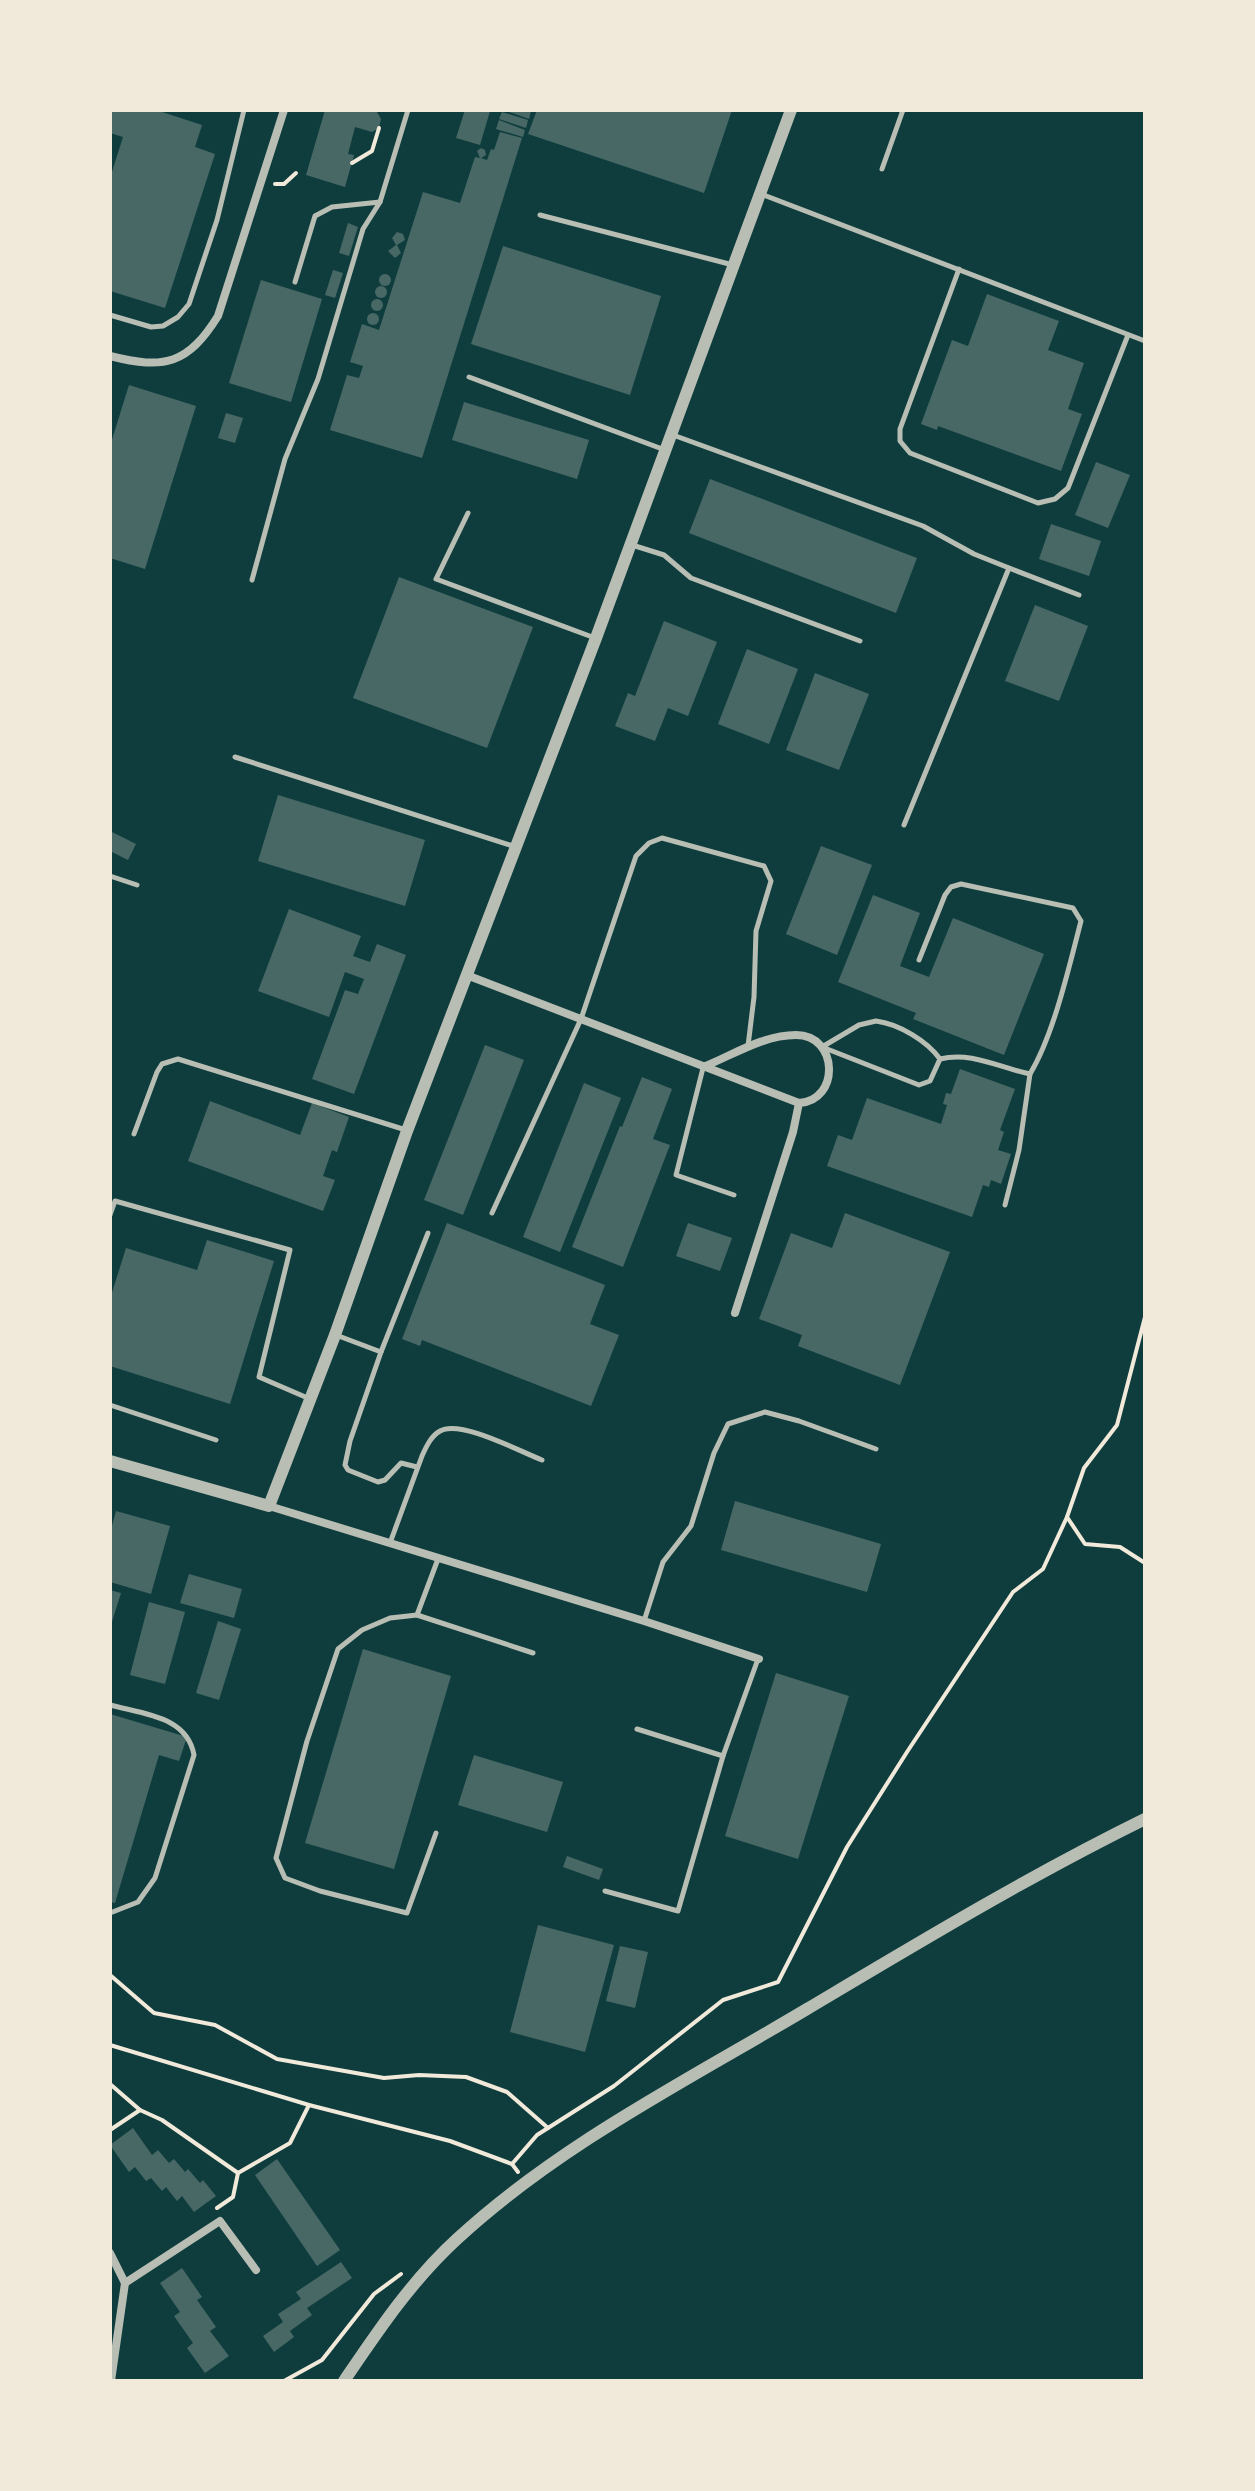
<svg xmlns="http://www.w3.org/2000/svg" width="1255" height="2491" viewBox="0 0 1255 2491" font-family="Jost,sans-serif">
<rect width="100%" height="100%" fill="#0f3d3e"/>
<g fill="#486865">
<polygon points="110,110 156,110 202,125 195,147 215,154 165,308 110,291 110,178 123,137 110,133"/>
<polygon points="325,110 371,110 377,112 381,119 379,128 372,132 355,127 348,154 354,155 345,187 306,175"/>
<polygon points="465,110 490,111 480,145 456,138"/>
<polygon points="504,110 528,110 531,111 529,119"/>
<polygon points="537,110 732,110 704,193 528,134"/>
<polygon points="502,112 528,120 526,128 499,119"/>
<polygon points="499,120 525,130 523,137 496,129"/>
<polygon points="500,132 522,138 422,458 330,430 347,375 359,378 363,366 350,362 362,324 379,330 423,192 460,203 475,157 480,158 477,151 481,148 485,150 486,155 481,158 487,160 491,149 494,150"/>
<polygon points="348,223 358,227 349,256 339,253"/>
<polygon points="397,232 403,234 405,240 397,245 401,253 395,258 388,251 396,245 392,238"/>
<polygon points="503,246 661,296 630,395 471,344"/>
<polygon points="333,270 343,273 335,298 325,295"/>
<circle cx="385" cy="280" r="6"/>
<polygon points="261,280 322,299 291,402 229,383"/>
<circle cx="381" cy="292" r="6"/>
<polygon points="987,294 1059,321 1048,350 1084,363 1068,409 1082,414 1061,471 938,426 937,430 921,424 952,340 968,346"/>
<circle cx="377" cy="305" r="6"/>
<circle cx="373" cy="319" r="6"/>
<polygon points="129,385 196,406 145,569 110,558 110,446"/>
<polygon points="464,402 589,440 577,479 452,440"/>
<polygon points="226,413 243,418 235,443 218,438"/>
<polygon points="1096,462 1130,475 1108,528 1075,515"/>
<polygon points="710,479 917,558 896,613 689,533"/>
<polygon points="1051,524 1101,541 1089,576 1039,559"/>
<polygon points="399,577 533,627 487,748 353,698"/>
<polygon points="1035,605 1088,626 1059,701 1005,681"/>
<polygon points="664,621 717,642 688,716 668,708 655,741 615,726 628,693 635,696"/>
<polygon points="747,649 798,669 769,744 718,724"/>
<polygon points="815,673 869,694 839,770 786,750"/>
<polygon points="278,795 425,840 405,906 258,861"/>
<polygon points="110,831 136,844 128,860 110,851"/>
<polygon points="821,846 872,865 837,955 786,934"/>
<polygon points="873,895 920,913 900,966 929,977 953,918 1044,954 1004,1055 913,1019 916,1013 838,982"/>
<polygon points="289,909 361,936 353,956 370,962 377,944 406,955 354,1094 312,1079 345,990 358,994 364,979 345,972 329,1017 258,991"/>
<polygon points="485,1045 524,1060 463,1215 424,1200"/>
<polygon points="960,1069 1015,1089 1000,1130 1004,1132 998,1150 1011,1154 1001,1184 991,1180 989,1187 983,1185 972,1217 827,1166 838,1135 852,1140 867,1098 941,1124 947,1105 943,1104 946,1093 951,1094"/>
<polygon points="642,1077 672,1089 653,1139 670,1145 623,1267 572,1247 620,1126 622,1127"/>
<polygon points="584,1083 621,1098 560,1252 523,1237"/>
<polygon points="210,1101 300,1135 312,1103 349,1117 337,1152 332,1150 323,1176 335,1180 323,1211 188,1161"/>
<polygon points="845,1213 950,1252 900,1385 798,1346 802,1335 759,1319 791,1233 832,1248"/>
<polygon points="447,1223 605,1285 590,1324 619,1335 591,1406 422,1340 420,1346 402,1339"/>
<polygon points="688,1223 732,1238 720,1271 676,1256"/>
<polygon points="207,1240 274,1261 230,1404 110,1366 110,1299 126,1248 197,1270"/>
<polygon points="735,1501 881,1544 867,1592 721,1550"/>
<polygon points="116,1511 170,1526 151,1594 110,1582 110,1533"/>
<polygon points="189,1574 242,1589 234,1618 180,1603"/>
<polygon points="110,1590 121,1593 111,1625 110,1625"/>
<polygon points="149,1602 185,1612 165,1684 130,1675"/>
<polygon points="218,1621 241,1629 219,1700 196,1693"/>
<polygon points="363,1649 451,1676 394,1869 305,1843"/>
<polygon points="776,1673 849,1696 798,1859 725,1836"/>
<polygon points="110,1714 187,1737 179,1761 159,1755 115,1903 110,1902"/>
<polygon points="474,1755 563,1782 547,1832 458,1805"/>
<polygon points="567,1856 603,1869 599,1880 563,1867"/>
<polygon points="538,1925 614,1945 585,2052 510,2032"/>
<polygon points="620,1946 648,1952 635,2008 606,2001"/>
<polygon points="133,2128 152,2155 158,2150 169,2163 174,2159 185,2172 188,2169 200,2183 203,2180 216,2196 194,2212 182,2196 177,2201 166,2187 162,2191 151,2178 146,2181 135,2167 129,2172 110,2145"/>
<polygon points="277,2159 340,2250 317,2266 255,2175"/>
<polygon points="341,2262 352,2278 307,2308 312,2315 290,2331 294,2337 274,2352 263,2336 283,2322 278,2314 301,2299 296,2292"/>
<polygon points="182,2268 202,2297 197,2300 216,2327 210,2331 229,2356 205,2373 187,2348 193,2343 174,2316 180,2312 160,2283"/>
</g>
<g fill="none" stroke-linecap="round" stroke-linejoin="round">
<g stroke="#f1e9da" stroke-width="4">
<polyline points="352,163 372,151 379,128"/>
<polyline points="275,184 284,184 296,173"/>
<polyline points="1067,1517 1085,1544 1120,1547 1145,1563"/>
<polyline points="110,1975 154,2013 215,2025 277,2059 384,2078 419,2075 466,2077 507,2092 548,2128"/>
<polyline points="110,2045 309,2105 450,2141 512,2164 518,2172"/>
<polyline points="110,2084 140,2110 110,2130"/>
<polyline points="140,2110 162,2120 238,2173"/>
<polyline points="512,2164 537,2135 614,2086 723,2000 778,1982 847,1847 907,1752 1013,1592 1043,1569 1067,1517 1084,1468 1117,1425 1145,1317"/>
<polyline points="217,2208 233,2197 238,2173 290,2143 309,2105"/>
<polyline points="284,2381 322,2360 374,2294 401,2274"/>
</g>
<g stroke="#b8beb3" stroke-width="5">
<polyline points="882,169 903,110"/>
<polyline points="761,194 1145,341"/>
<polyline points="540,215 733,265"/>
<polyline points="959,269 900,429 900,441 910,453 1038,503 1055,499 1068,488 1128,335"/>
<polyline points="295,282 315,216 332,207 380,202"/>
<polyline points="110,315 151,327 163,326 178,317 189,304 217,220 244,110"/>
<polyline points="469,377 665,450"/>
<polyline points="673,435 923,526 974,554 1009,568 904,825"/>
<polyline points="468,513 436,579 595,638"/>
<polyline points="632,545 664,555 691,578 860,641"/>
<polyline points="1009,568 1079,595"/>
<polyline points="252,580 285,459 318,379 363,229 380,202 408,110"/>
<polyline points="235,757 516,847"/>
<polyline points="110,876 137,885"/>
<path d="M 919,960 L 945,895 L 951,887 L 961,884 L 1073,908 L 1081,921 C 1069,967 1054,1034 1030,1074 C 1000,1068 971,1051 940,1059"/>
<path d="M 876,1021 C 899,1024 927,1041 940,1059 L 930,1081 L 919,1085 L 822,1047 L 859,1025 Z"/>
<polyline points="703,1068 676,1175 734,1195"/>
<polyline points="134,1134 157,1072 162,1064 178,1059 406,1130"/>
<polyline points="1005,1205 1019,1150 1030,1074"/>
<polyline points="492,1213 581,1019 636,856 649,843 662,838 764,866 771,881 756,931 754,997 748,1046"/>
<polyline points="110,1215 115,1201 290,1250 259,1377 310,1399"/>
<polyline points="336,1335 381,1352 428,1233"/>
<polyline points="381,1352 350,1441 345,1465 348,1470 378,1482 385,1480 401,1463 417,1467"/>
<polyline points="110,1405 216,1440"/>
<path d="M 390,1543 L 422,1456 C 426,1447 431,1436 440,1431 C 460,1419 521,1452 542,1460"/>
<polyline points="417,1615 533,1653"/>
<polyline points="644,1621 663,1562 691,1526 714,1453 728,1424 765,1412 799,1421 876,1449"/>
<path d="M 110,1705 C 143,1714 187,1716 194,1755 L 155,1878 L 138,1902 L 110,1913"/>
<polyline points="637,1729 723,1756"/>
<polyline points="436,1833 407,1913 320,1891 285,1878 276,1858 307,1741 338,1649 362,1630 390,1618 417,1615 438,1559"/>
<polyline points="605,1891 678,1911 723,1756 758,1659"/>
</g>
<g stroke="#b8beb3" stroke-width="8">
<path d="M 110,356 C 165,370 188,364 218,316 L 284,110"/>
<path d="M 469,976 L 799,1103 C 840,1101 839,1035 796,1035 C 763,1035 733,1055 703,1067"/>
<polyline points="735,1313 793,1132 799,1103"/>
<polyline points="269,1506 644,1621 759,1659"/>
<polyline points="110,2253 125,2283 111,2381"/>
<polyline points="125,2283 220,2221 256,2270"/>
</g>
<g stroke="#b8beb3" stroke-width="12">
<polyline points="110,1461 269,1506 335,1335 407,1131 596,638 791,110"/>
<path d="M 344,2381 C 378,2331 412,2280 457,2239 C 560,2144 688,2080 807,2009 C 918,1943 1029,1876 1145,1819"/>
</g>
</g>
<rect width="1255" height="2491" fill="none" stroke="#f1e9da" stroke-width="224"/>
</svg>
